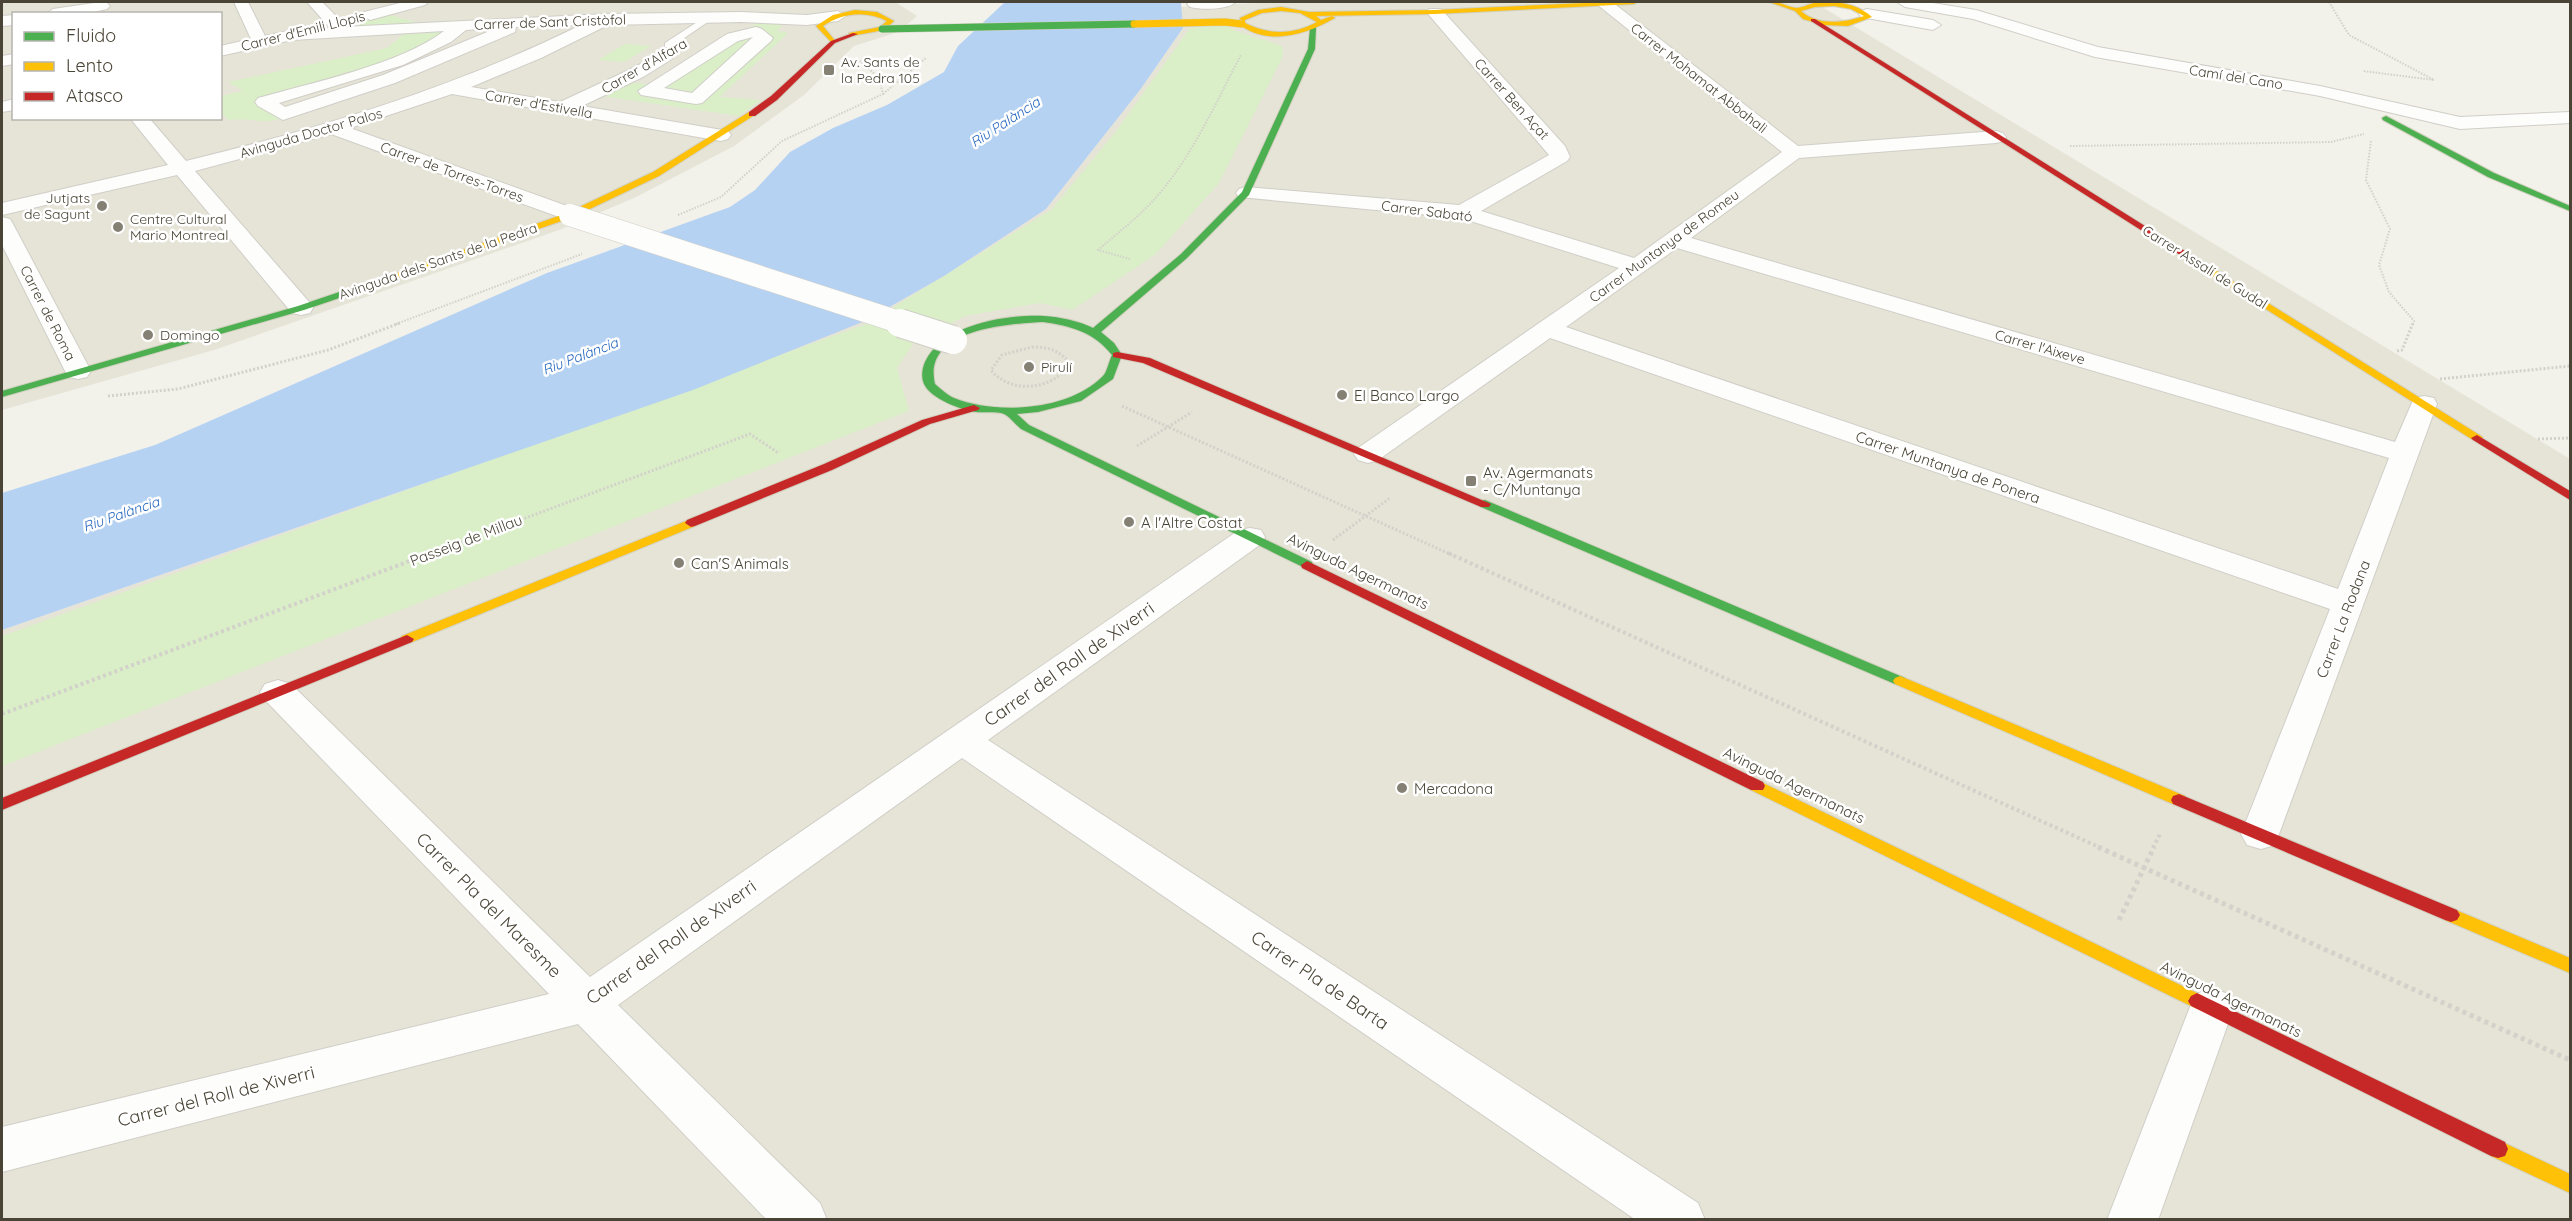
<svg xmlns="http://www.w3.org/2000/svg" width="2572" height="1221" viewBox="0 0 2572 1221" font-family="Quicksand,sans-serif">
<rect width="100%" height="100%" fill="#f2f1ea"/>
<g fill="#e6e4d7" fill-rule="evenodd">
<path d="M 2,2 L 895,2 L 917,16 L 898,32 L 854,46 L 804,95 L 734,146 L 636,197 L 559,230 L 214,350 L 2,410 ZM 14,14 L 220,14 L 220,118 L 14,118 Z"/>
<polygon points="1277,2 1814,2 2570,459 2570,1219 2,1219 2,630 693,390 1046,209 1140,90 1183,28 1181,7"/>
</g>
<g fill="#daefc8">
<polygon points="384,13 418,23 367,27 356,23"/>
<polygon points="757,23 783,23 778,31 788,33 720,97 761,100 739,116 601,96 627,82 656,85"/>
<path d="M 1225,25 C 1243,36 1263,38 1282,46 L 1283,56 L 1219,183 L 1156,254 L 1072,310 L 1040,303 L 965,316 L 913,344 L 897,368 L 909,411 L 2,766 L 2,636 L 866,324 L 1051,210 L 1114,134 L 1190,28 Z"/>
<path d="M 456,30 L 419,51 L 265,102 L 282,118 C 262,125 249,117 229,120 L 221,113 L 220,96 L 243,91 L 228,82 L 387,48 L 405,33 Z"/>
<polygon points="625,44 651,46 624,62 598,60"/>
</g>
<polygon fill="#b6d2f3" points="1005,2 1181,2 1183,28 1140,90 1046,209 944,276 865,321 693,390 2,630 2,493 155,445 547,273 730,207 755,190 790,152 833,128 887,105 944,72 958,46"/>
<g fill="none" stroke-linecap="round" stroke-linejoin="round">
<g stroke="#d0cec7" stroke-width="2">
<polygon id="lane" points="708,15 715,17 671,47 665,47 665,43"/>
</g>
<g stroke="#d0cec7" stroke-width="2">
<g id="street">
<polygon points="101,2 107,3 110,6 107,9 85,14 46,14 53,9"/>
<path d="M 234,2 L 248,2 L 265,36 L 314,25 L 321,29 L 330,28 L 307,2 L 322,2 L 342,22 L 344,25 L 342,27 L 607,14 L 741,12 L 807,15 L 838,11 L 846,16 L 838,21 L 807,25 L 741,22 L 608,25 L 541,58 L 471,87 L 560,102 L 631,69 L 666,50 L 674,55 L 672,59 L 643,77 L 582,106 L 728,131 L 731,135 L 728,139 L 721,141 L 452,94 L 350,128 L 578,210 L 581,215 L 578,220 L 570,221 L 331,134 L 195,171 L 310,303 L 313,308 L 310,313 L 301,315 L 292,313 L 177,175 L 2,215 L 2,203 L 168,165 L 130,118 L 149,118 L 186,161 C 322,128 455,87 581,25 L 516,27 L 515,32 L 395,83 L 283,120 L 258,106 L 255,102 L 258,98 C 311,83 401,64 444,31 L 292,40 L 220,56 L 220,46 L 251,39 ZM 497,28 L 383,75 L 285,107 L 279,103 L 403,65 L 451,42 L 466,30 Z"/>
<polygon points="404,2 428,2 425,5 370,20 362,15 364,12"/>
<path d="M 1189,2 L 1236,2 C 1227,10 1201,10 1190,7 L 1187,4 Z"/>
<path d="M 1597,2 L 1612,2 L 1798,146 L 1996,131 L 2003,133 L 2006,137 L 2003,141 L 1996,143 L 1799,158 L 1691,238 L 2395,442 L 2414,398 L 2424,396 L 2434,398 L 2437,404 L 2275,845 L 2261,849 L 2247,845 L 2241,834 L 2330,609 L 1550,338 L 1378,460 L 1368,463 L 1358,460 L 1354,454 L 1358,448 L 1619,268 L 1461,218 L 1239,197 L 1236,193 L 1239,189 L 1246,187 L 1459,205 L 1549,155 L 1429,15 L 1427,12 L 1429,9 L 1441,9 L 1565,146 L 1570,157 L 1567,161 L 1481,211 L 1634,258 L 1782,152 L 1599,6 ZM 1677,248 L 2389,458 L 2338,589 L 1566,327 Z"/>
<polygon points="1897,2 1927,2 1976,10 2098,47 2320,86 2460,117 2570,112 2570,123 2460,129 2320,96 2095,57 1973,19 1905,7"/>
<polygon points="1867,9 1933,20 1941,25 1933,30 1861,17 1859,14 1861,11"/>
<polygon points="14,15 14,25 2,26 2,16"/>
<path d="M 756,27 L 762,29 L 773,38 L 771,41 L 702,103 L 696,104 L 647,96 L 641,95 L 638,91 L 727,34 ZM 753,37 L 692,93 L 664,88 L 738,41 Z"/>
<polygon points="14,54 14,64 2,66 2,56"/>
<polygon points="14,99 14,110 2,112 2,102"/>
<polygon points="2,217 10,219 13,224 91,371 87,377 78,379 69,377 65,371 2,245"/>
<polygon points="1250,528 1261,530 1265,537 1261,544 988,740 1698,1203 1705,1220 1636,1220 962,758 618,1005 820,1203 827,1220 767,1220 578,1024 2,1172 2,1127 549,994 265,700 260,692 265,684 278,680 291,684 590,977 1239,530"/>
<polygon points="2212,988 2228,994 2234,1007 2158,1220 2107,1220 2190,1007 2196,994"/>
</g>
</g>
<g stroke="#d2d0c0" stroke-width="2">
<g id="fast">
<path d="M 1313,26 L 1316,28 L 1315,49 L 1249,195 L 1187,258 L 1101,332 L 1114,343 L 1122,355 L 1113,379 L 1081,401 L 1038,412 L 1017,414 L 1029,425 L 1312,562 L 1313,565 L 1307,569 L 1021,429 C 1016,425 1010,417 1004,414 C 996,411 984,413 976,412 C 962,410 931,399 924,384 C 921,377 922,369 925,362 C 942,325 1006,314 1044,316 C 1060,317 1079,321 1093,328 L 1181,254 L 1242,192 L 1308,49 L 1310,28 ZM 1043,322 C 1071,326 1094,332 1112,355 C 1109,361 1107,372 1103,376 C 1069,411 996,415 954,398 C 947,395 941,389 935,384 C 922,329 1007,324 1043,322 Z"/>
<polygon points="2386,116 2494,173 2570,206 2570,211 2488,177 2383,120 2382,118"/>
<polygon points="360,285 365,288 363,290 304,310 2,397 2,391 298,306"/>
<polygon points="1485,500 1905,678 1907,681 1905,684 1895,684 1481,507 1479,504 1481,501"/>
</g>
</g>
<g stroke="#d2d0c0" stroke-width="2">
<g id="slow">
<path d="M 1607,2 L 1637,2 L 1634,4 L 1435,14 L 1316,16 L 1321,20 L 1332,16 L 1335,18 C 1307,34 1268,47 1239,24 L 1240,18 L 1258,10 L 1281,7 L 1309,12 L 1435,10 ZM 1281,11 L 1300,13 L 1317,22 C 1294,35 1268,35 1245,23 L 1245,20 L 1262,13 Z"/>
<path d="M 1769,2 C 1779,1 1787,7 1796,8 C 1802,8 1809,4 1814,3 C 1834,0 1857,3 1872,17 L 1848,26 L 1824,25 L 1803,19 L 1795,11 ZM 1834,6 L 1851,9 L 1864,16 C 1845,23 1817,26 1801,11 L 1815,7 Z"/>
<path d="M 855,10 L 877,12 L 894,21 L 884,30 L 851,36 L 849,33 L 880,27 L 887,21 C 866,10 842,13 823,26 L 836,42 L 833,44 L 816,26 L 833,15 Z"/>
<polygon points="749,112 756,114 659,176 573,217 363,290 355,288 567,213 653,172"/>
<polygon points="2199,260 2481,436 2483,438 2477,441 2473,440 2196,265 2194,263"/>
<polygon points="691,519 695,520 697,523 695,526 412,642 407,643 400,639 402,636"/>
<polygon points="1900,676 2185,796 2187,800 2185,804 2179,806 2173,804 1895,684 1893,681 1895,678"/>
<polygon points="1757,780 2203,996 2206,1001 2203,1006 2197,1009 2191,1006 1751,790 1749,786 1751,782"/>
<polygon points="2451,908 2570,958 2570,973 2445,920 2442,915 2445,910"/>
<polygon points="2498,1140 2570,1174 2570,1193 2491,1156 2488,1149 2491,1142"/>
</g>
</g>
<g stroke="#d2d0c0" stroke-width="2">
<g id="jam">
<polygon points="1811,19 1815,19 2204,263 2196,265 1811,21"/>
<polygon points="853,33 858,34 835,43 777,100 755,116 749,116 749,112 771,96 831,41"/>
<polygon points="1117,352 1150,358 1491,504 1489,507 1481,507 1143,363 1113,357 1113,353"/>
<polygon points="974,405 980,408 978,410 930,424 832,470 695,526 691,527 685,523 687,520 824,464 922,420"/>
<polygon points="2477,435 2570,491 2570,500 2473,440 2471,438"/>
<polygon points="1307,561 1763,782 1765,786 1763,790 1751,790 1302,568 1301,565"/>
<polygon points="407,635 414,639 412,642 2,810 2,798"/>
<polygon points="2179,794 2457,910 2460,915 2457,920 2451,922 2445,920 2173,804 2171,800 2173,796"/>
<polygon points="2197,993 2505,1142 2508,1149 2505,1156 2498,1158 2491,1156 2191,1006 2188,1001 2191,996"/>
</g>
</g>
<g stroke="#d2d1ca" stroke-width="2" stroke-dasharray="1.5 1.5" stroke-linecap="butt">
<polyline points="2329,2 2349,35 2434,80 2363,71"/>
<polyline points="883,94 926,58"/>
<polyline points="2371,141 2366,180 2390,229 2379,265 2389,292 2414,321 2413,324"/>
<polyline points="2070,146 2331,142 2364,134"/>
<polyline points="678,215 721,197 782,141 883,94 879,78 860,61"/>
<path d="M 1130,259 L 1098,250 C 1119,232 1141,215 1159,194 C 1194,153 1216,102 1241,55"/>
<polyline points="396,324 582,254"/>
</g>
<g stroke="#d2d1ca" stroke-width="3" stroke-dasharray="2 2" stroke-linecap="butt">
<path d="M 1032,347 C 1048,347 1060,350 1070,364 C 1053,390 1011,395 991,370 L 1002,355 Z"/>
<polyline points="2397,351 2402,350 2413,323"/>
<polyline points="2440,379 2570,366"/>
<polyline points="108,396 178,389 328,350 400,323"/>
<polyline points="1122,406 1452,555"/>
<polyline points="2538,439 2570,438"/>
<polyline points="1137,446 1192,412"/>
<polyline points="1333,540 1390,498"/>
<polyline points="427,555 750,434 777,452 780,451"/>
</g>
<g stroke="#d2d1ca" stroke-width="4" stroke-dasharray="3 3" stroke-linecap="butt">
<polyline points="1448,553 2101,848"/>
<polyline points="2,714 431,553"/>
<polyline points="2153,848 2161,832"/>
</g>
<g stroke="#d2d1ca" stroke-width="5" stroke-dasharray="4 4" stroke-linecap="butt">
<polyline points="2098,847 2570,1060"/>
<polyline points="2119,920 2154,847"/>
</g>
<use href="#lane" fill="#fdfdfc" fill-rule="evenodd"/>
<use href="#street" fill="#fdfdfc" fill-rule="evenodd"/>
<use href="#fast" fill="#4caf50" fill-rule="evenodd"/>
<use href="#slow" fill="#ffc107" fill-rule="evenodd"/>
<use href="#jam" fill="#c62828" fill-rule="evenodd"/>
<g stroke="#d0cec7" stroke-width="23" stroke-linecap="butt">
<polyline id="street-bridge-far1" points="570,215 905,324"/>
</g>
<g stroke="#d0cec7" stroke-width="30" stroke-linecap="butt">
<polyline id="street-bridge" points="900,323 953,340"/>
</g>
<g stroke="#d2d0c0" stroke-width="8" stroke-linecap="butt">
<polyline id="fast-bridge" points="882,29 1134,24"/>
</g>
<g stroke="#d2d0c0" stroke-width="8" stroke-linecap="butt">
<polyline id="slow-bridge" points="1134,24 1225,22 1242,24"/>
</g>
<use href="#street-bridge-far1" stroke="#fdfdfc" stroke-width="22"/>
<use href="#street-bridge" stroke="#fdfdfc" stroke-width="28"/>
<use href="#fast-bridge" stroke="#4caf50" stroke-width="7"/>
<use href="#slow-bridge" stroke="#ffc107" stroke-width="7"/>
</g>
<g fill="#848174" stroke="#fff" stroke-width="2">
<rect x="823" y="64" width="12" height="12" rx="3"/>
<circle cx="102" cy="206" r="6"/>
<circle cx="118" cy="227" r="6"/>
<circle cx="148" cy="335" r="6"/>
<circle cx="1029" cy="367" r="6"/>
<circle cx="1342" cy="395" r="6"/>
<rect x="1465" y="475" width="12" height="12" rx="3"/>
<circle cx="1129" cy="522" r="6"/>
<circle cx="679" cy="563" r="6"/>
<circle cx="1402" cy="788" r="6"/>
</g>
<g text-anchor="middle" dominant-baseline="central" stroke-width="5" stroke-linejoin="round" paint-order="stroke">
<g font-size="14" fill="#494435" stroke="#fff">
<text transform="translate(550 22) rotate(-2)">Carrer de Sant Cristòfol</text>
<text transform="translate(303 31) rotate(-14)">Carrer d'Emili Llopis</text>
<text transform="translate(644 66) rotate(-30)">Carrer d'Alfara</text>
<text transform="translate(2236 77) rotate(9)">Camí del Cano</text>
<text transform="translate(1699 78) rotate(38)">Carrer Mohamat Abbahali</text>
<text transform="translate(1512 99) rotate(48)">Carrer Ben Açat</text>
<text transform="translate(539 104) rotate(10)">Carrer d'Estivella</text>
<text transform="translate(311 133) rotate(-16)">Avinguda Doctor Palos</text>
<text transform="translate(452 172) rotate(20)">Carrer de Torres-Torres</text>
<text transform="translate(1427 211) rotate(7)">Carrer Sabató</text>
<text transform="translate(1664 246) rotate(-36)">Carrer Muntanya de Romeu</text>
<text transform="translate(438 261) rotate(-19)">Avinguda dels Sants de la Pedra</text>
<text transform="translate(2205 267) rotate(32)">Carrer Assalí de Gudal</text>
<text transform="translate(48 313) rotate(63)">Carrer de Roma</text>
<text transform="translate(2040 347) rotate(16)">Carrer l'Aixeve</text>
</g>
<g font-size="14" fill="#494435" stroke="#fff" text-anchor="start">
<text x="841" y="62">Av. Sants de<tspan x="841" dy="16">la Pedra 105</tspan></text>
<text x="90" y="198" text-anchor="end">Jutjats<tspan x="90" dy="16">de Sagunt</tspan></text>
<text x="130" y="219">Centre Cultural<tspan x="130" dy="16">Mario Montreal</tspan></text>
<text x="160" y="335">Domingo</text>
<text x="1041" y="367">Pirulí</text>
</g>
<g font-size="14" font-style="italic" fill="#2366bf" stroke="#fff">
<text transform="translate(1005 122) rotate(-33)">Riu Palància</text>
<text transform="translate(580 356) rotate(-21)">Riu Palància</text>
<text transform="translate(121 514) rotate(-19)">Riu Palància</text>
</g>
<g font-size="15" fill="#494435" stroke="#fff" text-anchor="start">
<text x="1354" y="395">El Banco Largo</text>
<text x="1483" y="472">Av. Agermanats<tspan x="1483" dy="17">- C/Muntanya</tspan></text>
<text x="1141" y="522">A l'Altre Costat</text>
<text x="691" y="563">Can'S Animals</text>
<text x="1414" y="788">Mercadona</text>
</g>
<g font-size="15" fill="#494435" stroke="#fff">
<text transform="translate(1948 467) rotate(19)">Carrer Muntanya de Ponera</text>
<text transform="translate(466 540) rotate(-21)">Passeig de Millau</text>
<text transform="translate(1358 571) rotate(26)">Avinguda Agermanats</text>
<text transform="translate(2343 619) rotate(-69)">Carrer La Rodana</text>
<text transform="translate(1794 785) rotate(26)">Avinguda Agermanats</text>
<text transform="translate(2231 999) rotate(26)">Avinguda Agermanats</text>
</g>
<g font-size="18" fill="#494435" stroke="#fff">
<text transform="translate(1069 664) rotate(-35)">Carrer del Roll de Xiverri</text>
<text transform="translate(489 905) rotate(45)">Carrer Pla del Maresme</text>
<text transform="translate(671 942) rotate(-35)">Carrer del Roll de Xiverri</text>
<text transform="translate(1320 980) rotate(34)">Carrer Pla de Barta</text>
<text transform="translate(216 1096) rotate(-14)">Carrer del Roll de Xiverri</text>
</g>
</g>
<rect width="2572" height="1221" fill="none" stroke="#494435" stroke-width="6"/>
<rect x="12" y="12" width="210" height="108" fill="#ffffff" stroke="#b6b4ae" stroke-width="1.5"/>
<rect x="24" y="32" width="30" height="9" fill="#4caf50" stroke="#b6b4ae" stroke-width="1.5"/>
<text x="66" y="42" font-size="18" fill="#494435">Fluido</text>
<rect x="24" y="62" width="30" height="9" fill="#ffc107" stroke="#b6b4ae" stroke-width="1.5"/>
<text x="66" y="72" font-size="18" fill="#494435">Lento</text>
<rect x="24" y="92" width="30" height="9" fill="#c62828" stroke="#b6b4ae" stroke-width="1.5"/>
<text x="66" y="102" font-size="18" fill="#494435">Atasco</text>
</svg>
